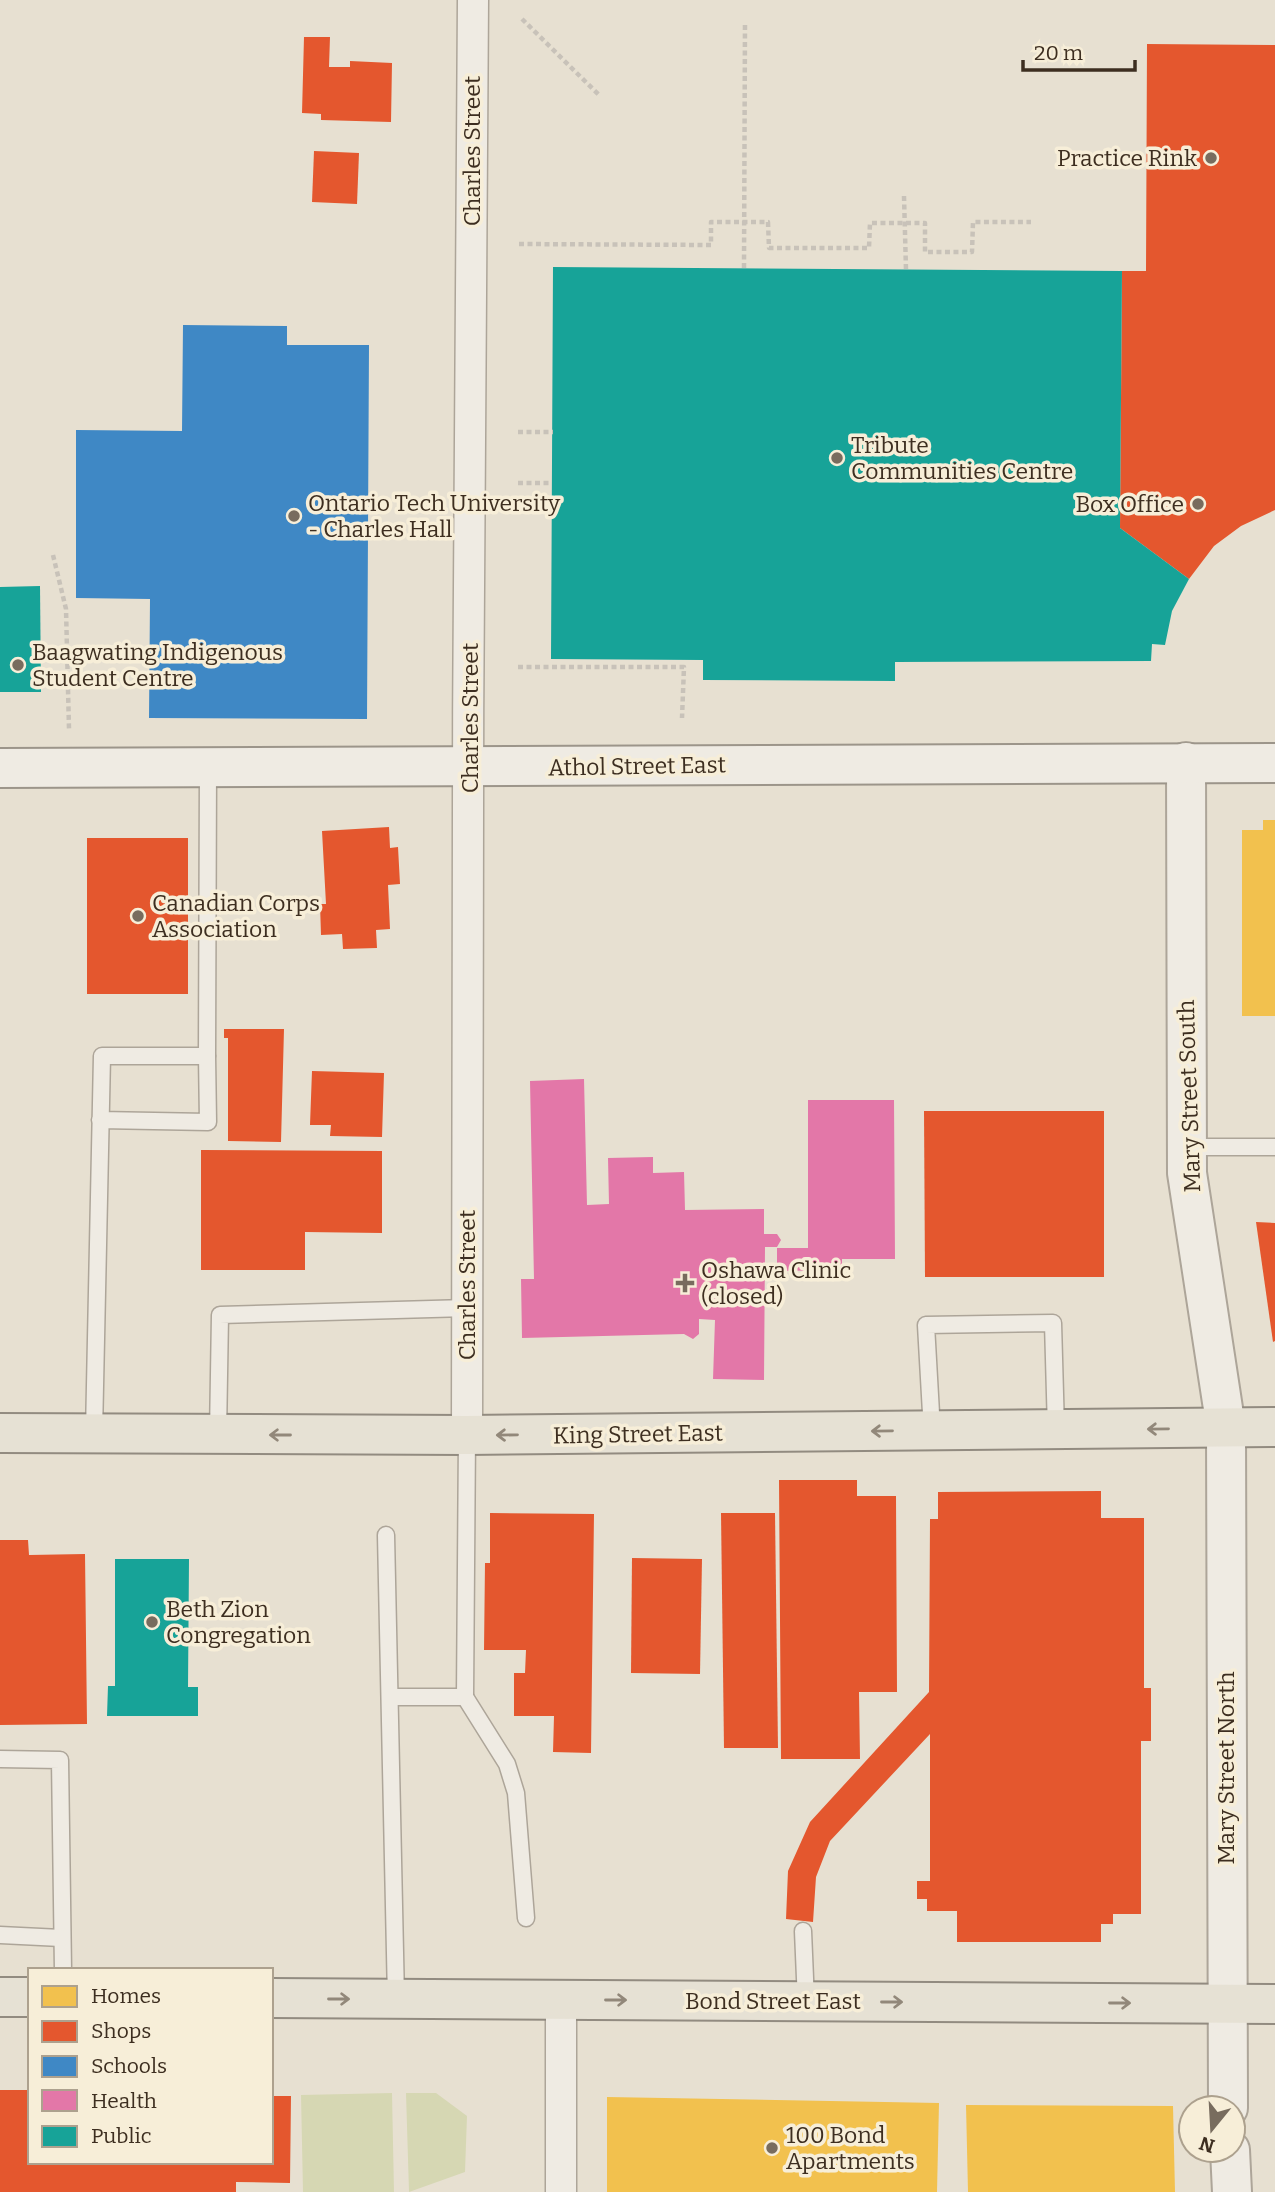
<svg xmlns="http://www.w3.org/2000/svg" width="1275" height="2192" viewBox="0 0 1275 2192" font-family="Bitter,serif">
<rect width="100%" height="100%" fill="#e7e0d1"/>
<g fill="#d6d7b3">
<polygon points="392,2093 394,2192 303,2192 301,2095"/>
<polygon points="406,2093 436,2093 467,2116 465,2172 409,2192"/>
</g>
<g fill="#f2c14e">
<polygon points="1263,820 1275,820 1275,1016 1242,1016 1242,830 1263,830"/>
<polygon points="607,2097 939,2103 937,2192 607,2192"/>
<polygon points="966,2105 1173,2106 1175,2192 968,2192"/>
</g>
<g fill="#e4572e">
<polygon points="304,37 330,37 329,67 350,67 350,61 392,63 391,122 321,120 321,114 302,113"/>
<polygon points="1147,44 1275,45 1275,510 1241,526 1214,546 1189,579 1120,528 1122,271 1146,271"/>
<polygon points="314,151 359,153 357,204 312,202"/>
<polygon points="389,827 390,848 398,847 400,884 388,885 390,929 376,930 377,948 343,949 342,934 321,935 320,904 326,904 322,831"/>
<rect x="87" y="838" width="101" height="156"/>
<polygon points="224,1029 284,1029 281,1142 228,1141 228,1038 224,1038"/>
<polygon points="312,1071 384,1073 382,1137 330,1136 331,1125 310,1125"/>
<polygon points="924,1111 1104,1111 1104,1277 925,1277"/>
<polygon points="201,1150 382,1151 382,1233 305,1232 305,1270 201,1270"/>
<polygon points="1256,1222 1275,1223 1275,1341 1273,1342"/>
<polygon points="779,1480 857,1480 857,1496 896,1496 897,1692 859,1692 860,1759 781,1759"/>
<polygon points="1101,1491 1101,1518 1144,1518 1144,1688 1151,1688 1151,1741 1141,1741 1141,1914 1113,1914 1113,1924 1101,1924 1101,1942 957,1942 957,1911 927,1911 927,1899 917,1899 917,1881 930,1881 930,1734 830,1841 816,1877 813,1922 786,1919 788,1871 810,1822 929,1692 930,1519 938,1519 938,1492"/>
<polygon points="490,1513 594,1514 591,1753 553,1752 554,1716 514,1716 514,1673 525,1673 526,1650 484,1650 485,1563 490,1563"/>
<polygon points="721,1513 775,1513 778,1748 724,1748"/>
<polygon points="0,1540 28,1540 29,1555 85,1554 87,1724 0,1725"/>
<polygon points="632,1558 702,1559 700,1674 631,1673"/>
<polygon points="0,2090 30,2090 30,2162 271,2162 271,2096 291,2096 290,2183 236,2182 236,2192 0,2192"/>
</g>
<polygon fill="#3f88c5" points="183,325 287,326 287,345 369,345 367,719 149,718 150,599 76,598 76,430 182,431"/>
<g fill="#e377a8">
<polygon points="584,1079 587,1205 609,1204 608,1158 653,1157 653,1173 684,1172 685,1210 764,1209 764,1234 777,1234 781,1240 777,1247 765,1247 764,1380 713,1379 715,1320 699,1319 699,1334 693,1339 684,1334 522,1338 521,1279 534,1279 530,1081"/>
<polygon points="808,1100 894,1100 895,1259 842,1259 842,1270 777,1271 777,1248 808,1248"/>
</g>
<g fill="#17a398">
<polygon points="553,267 1122,271 1120,528 1189,579 1172,611 1165,645 1152,644 1151,661 895,662 895,681 703,680 703,660 551,659"/>
<polygon points="40,586 41,692 0,692 0,587"/>
<polygon points="115,1559 189,1559 188,1687 198,1687 198,1716 107,1716 108,1686 115,1686"/>
</g>
<g fill="none" stroke-linecap="round" stroke-linejoin="round">
<g stroke="#ada599" stroke-width="19">
<g id="service">
<polyline points="207,1056 208,769"/>
<polyline points="1187,1147 1275,1147"/>
<polyline points="932,1431 926,1325 1053,1323 1056,1430"/>
<polyline points="94,1433 102,1056 207,1056 208,1122 100,1120"/>
<polyline points="218,1434 220,1315 467,1308"/>
<polyline points="386,1535 396,1999"/>
<polyline points="390,1697 465,1697 467,1435"/>
<polyline points="465,1697 507,1764 516,1793 526,1918"/>
<polyline points="0,1759 60,1760 63,1970"/>
<polyline points="803,1931 806,2002"/>
<polyline points="0,1935 61,1938"/>
</g>
</g>
<g stroke="#ada599" stroke-width="33">
<g id="minor">
<path d="M 467,1435 C 466,957 469,478 473,0"/>
<polyline points="561,2192 561,2000"/>
</g>
</g>
<g stroke="#ada599" stroke-width="42">
<g id="tertiary">
<polyline points="1186,762 1187,1173 1226,1428 1228,2108"/>
<polyline points="1230,2150 1232,2192"/>
</g>
</g>
<g stroke="#9c958a" stroke-width="42">
<polyline id="secondary" points="0,768 1275,763"/>
</g>
<g stroke="#928b80" stroke-width="42">
<g id="primary">
<polyline points="0,1433 467,1435 1275,1427"/>
<polyline points="0,1997 30,1997"/>
<polyline points="271,1998 1275,2004"/>
</g>
</g>
<g stroke="#c8c2b9" stroke-width="4.5" stroke-dasharray="5 3.5" stroke-linecap="butt">
<polyline points="522,19 600,96"/>
<polyline points="904,196 906,270"/>
<polyline points="519,244 711,245 711,222 768,222 769,248 869,248 870,223 925,223 925,252 972,252 973,222 1031,222"/>
<polyline points="744,268 745,22"/>
<polyline points="518,432 553,432"/>
<polyline points="518,483 552,483"/>
<polyline points="53,555 66,609 69,729"/>
<polyline points="518,667 684,667 682,718"/>
</g>
<use href="#service" stroke="#efebe3" stroke-width="16"/>
<use href="#minor" stroke="#efebe3" stroke-width="30"/>
<use href="#tertiary" stroke="#efebe3" stroke-width="38"/>
<use href="#secondary" stroke="#efebe3" stroke-width="38"/>
<use href="#primary" stroke="#e6e1d4" stroke-width="38"/>
</g>
<defs><path id="oneway-shaft" d="M-6 0H5M1.5-3L5.5 0L1.5 3" fill="none" stroke-width="1.6" stroke-linecap="round" stroke-linejoin="round" transform="scale(1.75)"/></defs>
<g stroke="#92887a">
<use href="#oneway-shaft" transform="translate(1158 1429) rotate(179)"/>
<use href="#oneway-shaft" transform="translate(882 1431) rotate(179)"/>
<use href="#oneway-shaft" transform="translate(280 1435) rotate(-180)"/>
<use href="#oneway-shaft" transform="translate(507 1435) rotate(179)"/>
<use href="#oneway-shaft" transform="translate(339 1999)"/>
<use href="#oneway-shaft" transform="translate(616 2000)"/>
<use href="#oneway-shaft" transform="translate(892 2002)"/>
<use href="#oneway-shaft" transform="translate(1120 2003)"/>
</g>
<g fill="#786c5e" stroke="#f7eed8" stroke-width="2.5">
<circle cx="1211" cy="158" r="7"/>
<circle cx="837" cy="458" r="7"/>
<circle cx="1198" cy="504" r="7"/>
<circle cx="294" cy="516" r="7"/>
<circle cx="18" cy="665" r="7"/>
<circle cx="138" cy="916" r="7"/>
<path d="M681.5 1272.5h7v7h7v7h-7v7h-7v-7h-7v-7h7z"/>
<circle cx="152" cy="1622" r="7"/>
<circle cx="772" cy="2148" r="7"/>
</g>
<g text-anchor="middle" dominant-baseline="central" stroke-width="7" stroke-linejoin="round" paint-order="stroke">
<g font-size="23" fill="#3d2e20" stroke="#f7eed8">
<text transform="translate(472 151) rotate(-90)">Charles Street</text>
<text transform="translate(470 718) rotate(-90)">Charles Street</text>
<text transform="translate(637 766) rotate(-1)">Athol Street East</text>
<text transform="translate(1189 1096) rotate(-92)">Mary Street South</text>
<text transform="translate(467 1285) rotate(-90)">Charles Street</text>
<text transform="translate(638 1434) rotate(-1)">King Street East</text>
<text transform="translate(1226 1768) rotate(-90)">Mary Street North</text>
<text x="773" y="2001">Bond Street East</text>
</g>
<g font-size="23" fill="#3d2e20" stroke="#f7eed8" text-anchor="start">
<text x="1197" y="158" text-anchor="end">Practice Rink</text>
<text x="851" y="445">Tribute<tspan x="851" dy="26">Communities Centre</tspan></text>
<text x="308" y="503">Ontario Tech University<tspan x="308" dy="26">- Charles Hall</tspan></text>
<text x="1184" y="504" text-anchor="end">Box Office</text>
<text x="32" y="652">Baagwating Indigenous<tspan x="32" dy="26">Student Centre</tspan></text>
<text x="152" y="903">Canadian Corps<tspan x="152" dy="26">Association</tspan></text>
<text x="701" y="1270">Oshawa Clinic<tspan x="701" dy="26">(closed)</tspan></text>
<text x="166" y="1609">Beth Zion<tspan x="166" dy="26">Congregation</tspan></text>
<text x="786" y="2135">100 Bond<tspan x="786" dy="26">Apartments</tspan></text>
</g>
</g>
<rect x="28" y="1968" width="245" height="196" fill="#f7eed8" stroke="#ada18e" stroke-width="2"/>
<rect x="42" y="1986" width="35" height="21" fill="#f2c14e" stroke="#ada18e" stroke-width="2"/>
<text x="91" y="2003" font-size="21" fill="#3d2e20">Homes</text>
<rect x="42" y="2021" width="35" height="21" fill="#e4572e" stroke="#ada18e" stroke-width="2"/>
<text x="91" y="2038" font-size="21" fill="#3d2e20">Shops</text>
<rect x="42" y="2056" width="35" height="21" fill="#3f88c5" stroke="#ada18e" stroke-width="2"/>
<text x="91" y="2073" font-size="21" fill="#3d2e20">Schools</text>
<rect x="42" y="2090" width="35" height="21" fill="#e377a8" stroke="#ada18e" stroke-width="2"/>
<text x="91" y="2108" font-size="21" fill="#3d2e20">Health</text>
<rect x="42" y="2126" width="35" height="21" fill="#17a398" stroke="#ada18e" stroke-width="2"/>
<text x="91" y="2143" font-size="21" fill="#3d2e20">Public</text>
<g transform="translate(1212 2129) rotate(198)"><circle r="33" fill="#f7eed8" stroke="#ada18e" stroke-width="2"/>
<path d="M0-5L12 26L0 18L-12 26Z" fill="#786c5e"/>
<text y="-10" font-size="19" font-weight="bold" text-anchor="middle" fill="#3d2e20">N</text>
</g>
<path d="M1023 60v10h112v-10" fill="none" stroke="#3d2e20" stroke-width="3.5"/>
<text x="1034" y="60" font-size="21" fill="#3d2e20" stroke="#f7eed8" stroke-width="5" paint-order="stroke">20 m</text>
</svg>
